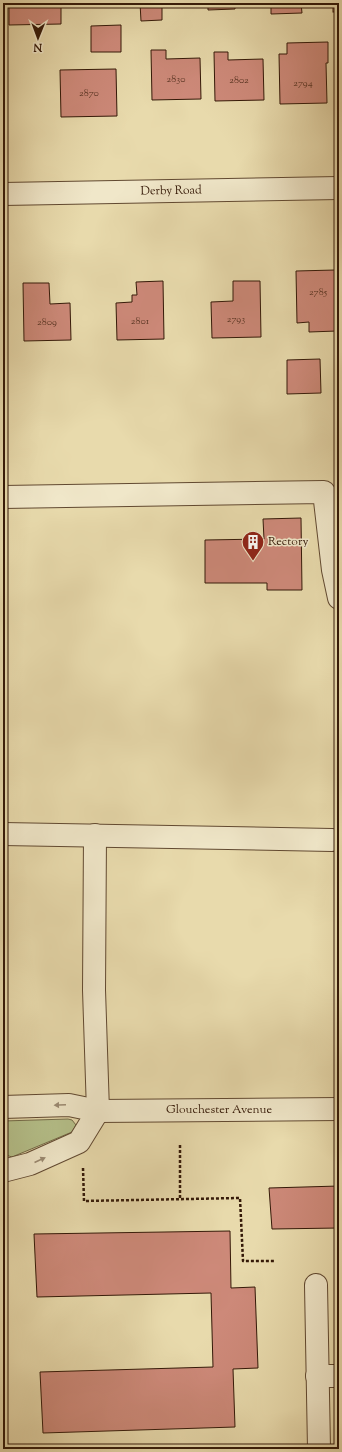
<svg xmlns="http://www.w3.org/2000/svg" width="342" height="1452" viewBox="0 0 342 1452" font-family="'Sorts Mill Goudy',serif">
<rect width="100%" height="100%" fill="#e8daac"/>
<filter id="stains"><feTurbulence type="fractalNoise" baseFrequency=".005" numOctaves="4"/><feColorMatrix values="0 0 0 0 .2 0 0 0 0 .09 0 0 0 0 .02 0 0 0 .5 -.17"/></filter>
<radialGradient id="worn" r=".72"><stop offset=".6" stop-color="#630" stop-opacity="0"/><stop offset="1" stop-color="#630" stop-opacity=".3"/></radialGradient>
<polygon fill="#b5c08a" stroke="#746c49" points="68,1119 72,1120 76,1125 72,1132 12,1157 3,1154 3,1121"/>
<g fill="#cd8979" stroke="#341908">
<polygon points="9,3 61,3 61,24 9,25"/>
<polygon points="140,3 162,3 162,20 141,21"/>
<polygon points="208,3 235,3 235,9 208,10"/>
<polygon points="271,3 301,3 302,13 271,14"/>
<rect x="333" y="3" width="6" height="9"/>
<polygon points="121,25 121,52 91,52 91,26"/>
<polygon points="328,42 328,63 326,63 327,103 280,104 279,54 287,54 287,43"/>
<polygon points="151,50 166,50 166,59 200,58 201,99 152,100"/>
<polygon points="214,52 228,52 228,60 263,59 264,100 215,101"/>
<polygon points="116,69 117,116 61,117 60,70"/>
<polygon points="335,270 339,270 339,312 337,312 337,331 309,332 309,322 297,323 296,271"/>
<polygon points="163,281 164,339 117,340 116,303 132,302 132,295 137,295 136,282"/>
<polygon points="233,281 260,281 261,337 212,338 211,302 233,301"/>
<polygon points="23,283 49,283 50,304 70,303 71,340 24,341"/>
<polygon points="320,359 321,393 287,394 287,360"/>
<polygon points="301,518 302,590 267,590 267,583 205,583 205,540 264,539 263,519"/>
<polygon points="339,1186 339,1228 272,1229 269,1188"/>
<polygon points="230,1231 231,1288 255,1287 258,1368 233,1369 235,1427 43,1433 40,1372 213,1367 211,1293 37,1297 34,1234"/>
</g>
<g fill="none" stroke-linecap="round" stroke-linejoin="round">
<g stroke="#614931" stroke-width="24">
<g id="minor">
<polyline points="3,194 339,188"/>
<polyline points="3,497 324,492 333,570 339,598"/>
<polyline points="3,834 332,840"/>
<polyline points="95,835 94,990 98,1111"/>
<polyline points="3,1107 69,1105 98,1111 339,1109"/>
<polyline points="3,1171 30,1164 79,1142 98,1111"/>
<polyline points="316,1285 319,1449"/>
<polyline points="317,1376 339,1376"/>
</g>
</g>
<g stroke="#341908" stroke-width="2.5" stroke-dasharray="3 2" stroke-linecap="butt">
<polyline points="180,1145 180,1199"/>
<polyline points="83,1168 84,1201 240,1198 243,1261 274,1261"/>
</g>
<use href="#minor" stroke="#f0e7c9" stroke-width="22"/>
</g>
<defs><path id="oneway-solid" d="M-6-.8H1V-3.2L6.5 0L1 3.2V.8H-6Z"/></defs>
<g fill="#9b8a72">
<use href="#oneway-solid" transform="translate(60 1105) rotate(178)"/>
<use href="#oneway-solid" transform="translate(40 1160) rotate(-24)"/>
</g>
<defs>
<g id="building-pin" transform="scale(1.15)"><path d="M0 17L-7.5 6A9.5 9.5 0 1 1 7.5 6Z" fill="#8f2418" stroke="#f0e7c9"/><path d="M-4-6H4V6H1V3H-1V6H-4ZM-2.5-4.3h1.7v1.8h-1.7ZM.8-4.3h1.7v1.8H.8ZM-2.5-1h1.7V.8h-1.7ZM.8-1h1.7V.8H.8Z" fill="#fff"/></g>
</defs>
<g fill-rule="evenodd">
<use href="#building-pin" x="253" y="542"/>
</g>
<g text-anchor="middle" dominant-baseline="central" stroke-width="3" stroke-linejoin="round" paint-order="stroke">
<g font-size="10" fill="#5a3524">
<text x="176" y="79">2830</text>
<text x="239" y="80">2802</text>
<text x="303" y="83">2794</text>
<text x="89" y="93">2870</text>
<text x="318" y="292">2785</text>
<text x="236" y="319">2793</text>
<text x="140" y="321">2801</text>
<text x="47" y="322">2809</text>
</g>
<g font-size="12" fill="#341908" stroke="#f0e7c9">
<text transform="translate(171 191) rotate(-1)">Derby Road</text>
<text x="219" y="1110">Glouchester Avenue</text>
</g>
<g font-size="12" fill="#341908" stroke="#f0e7c9" text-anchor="start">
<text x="268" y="542">Rectory</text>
</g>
</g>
<rect width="342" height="1452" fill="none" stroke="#e8daac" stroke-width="16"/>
<rect x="4" y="4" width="334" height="1444" fill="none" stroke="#341908" stroke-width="2"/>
<rect x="8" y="8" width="326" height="1436" fill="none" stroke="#341908"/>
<g transform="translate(38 38) rotate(181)" stroke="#f0e7c9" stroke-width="3" paint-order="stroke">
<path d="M0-3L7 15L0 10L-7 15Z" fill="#341908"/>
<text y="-6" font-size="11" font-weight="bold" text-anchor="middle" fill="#341908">N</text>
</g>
<rect width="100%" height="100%" filter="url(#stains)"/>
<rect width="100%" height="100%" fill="url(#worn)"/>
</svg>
